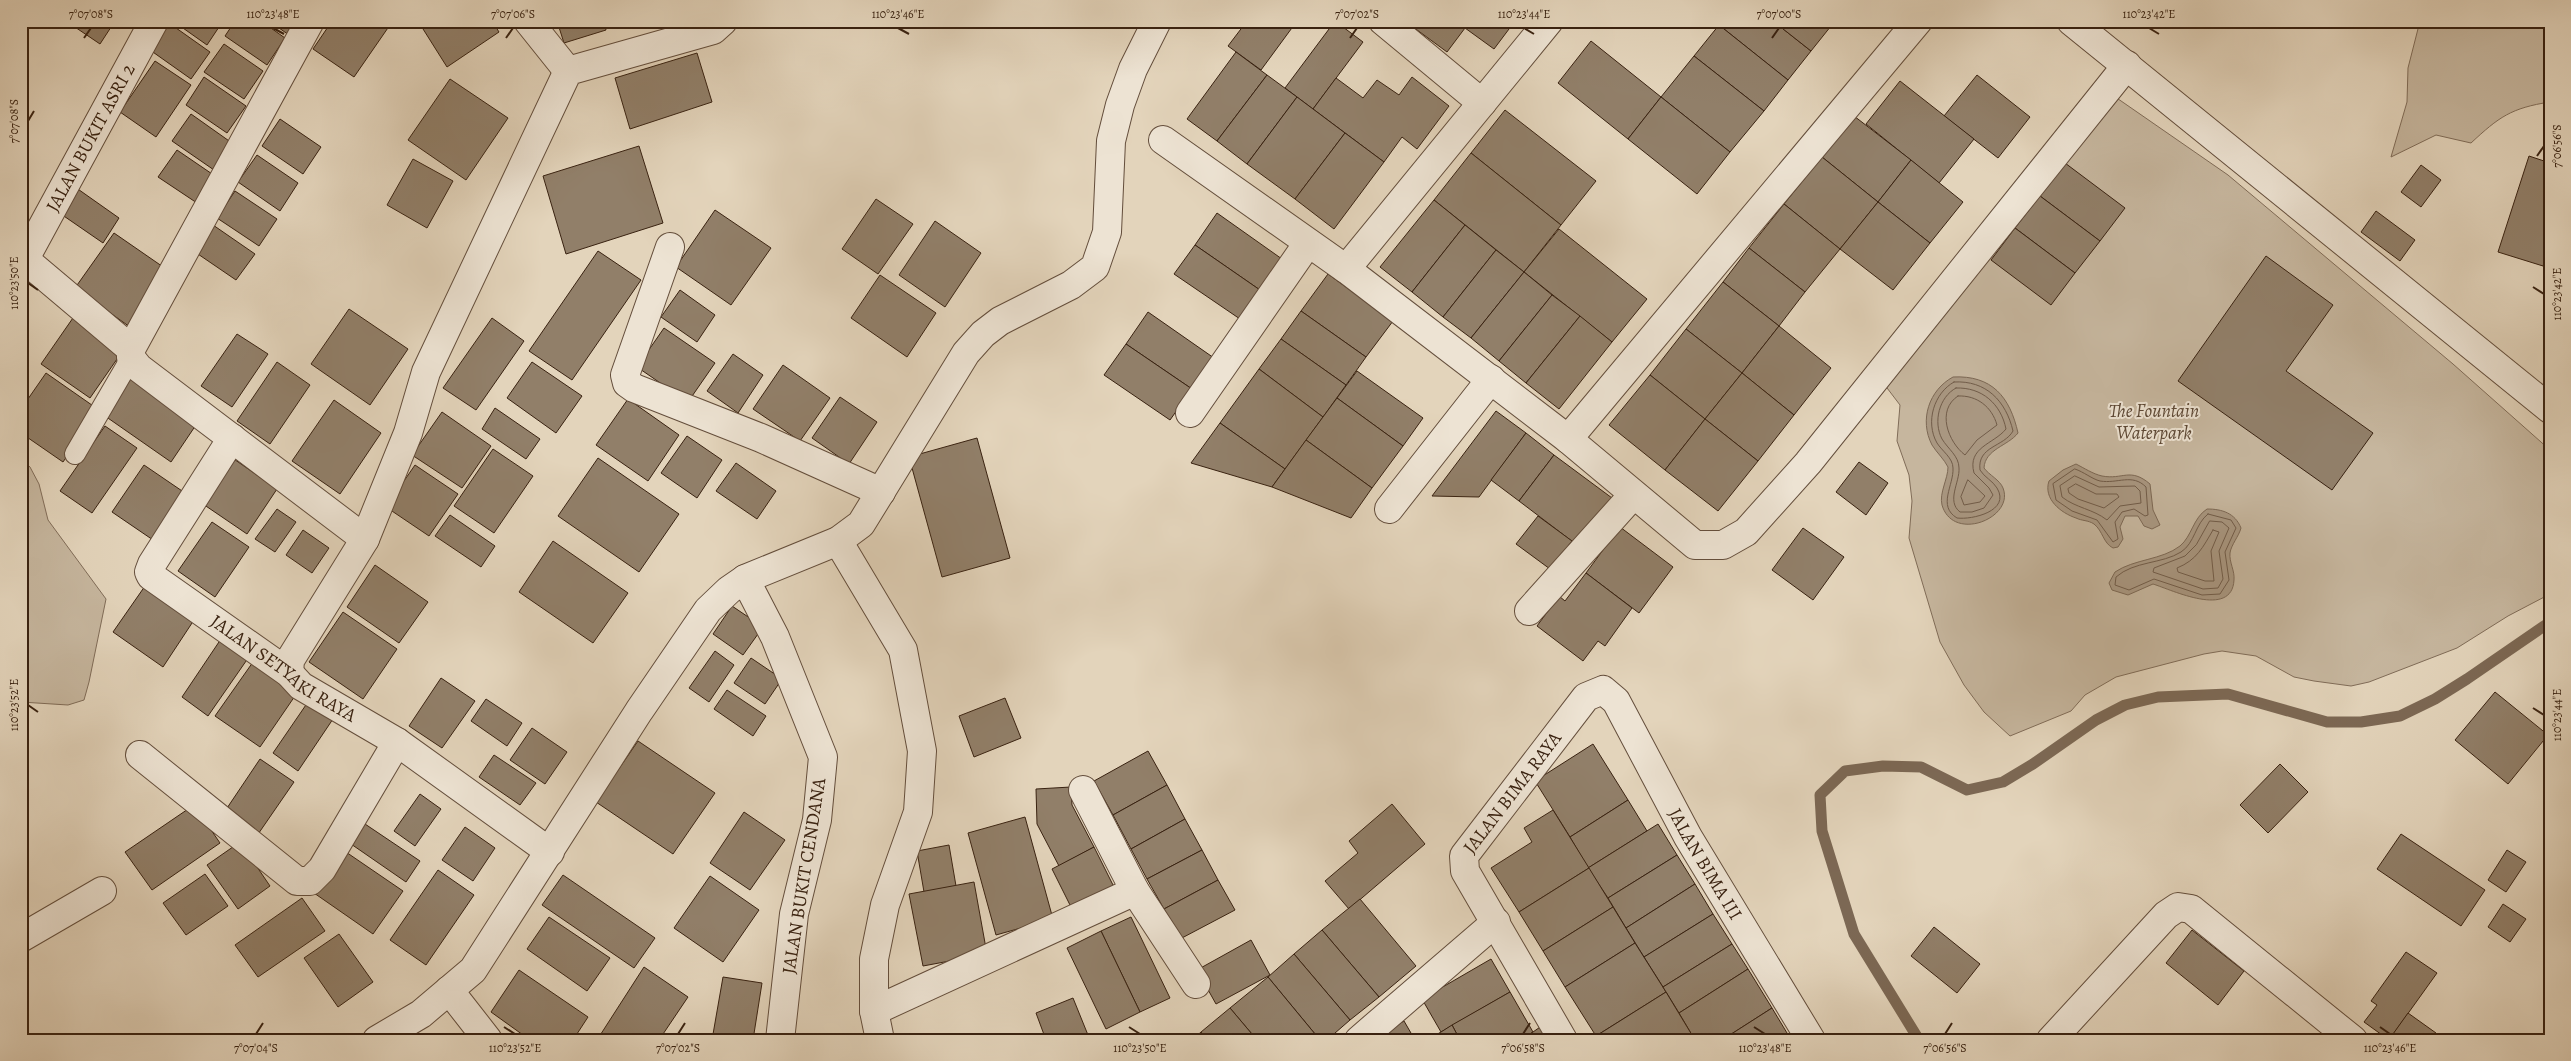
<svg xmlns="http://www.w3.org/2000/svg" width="2571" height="1061" viewBox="0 0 2571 1061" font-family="Alegreya,serif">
<rect width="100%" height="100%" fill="#e3d4bb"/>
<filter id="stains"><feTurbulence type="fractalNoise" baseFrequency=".004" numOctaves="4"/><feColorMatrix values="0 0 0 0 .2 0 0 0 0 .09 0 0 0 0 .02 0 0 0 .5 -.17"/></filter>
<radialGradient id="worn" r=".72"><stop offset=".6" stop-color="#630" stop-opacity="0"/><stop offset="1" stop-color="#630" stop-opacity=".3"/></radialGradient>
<g fill="#c6b69e" stroke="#806c58">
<path d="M 2420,21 L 2550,21 L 2550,102 C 2511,108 2499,117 2471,143 L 2436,135 L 2391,157 L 2407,102 L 2408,68 Z"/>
<polygon points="2111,94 2228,175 2453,364 2550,450 2550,594 2508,616 2457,648 2369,682 2351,686 2314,681 2294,677 2256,656 2222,651 2204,654 2116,677 2085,695 2071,711 2010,736 1984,712 1964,685 1940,642 1909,538 1912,501 1909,475 1897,441 1900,405 1884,384"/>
<polygon points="21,458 30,467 39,484 48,520 106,599 89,682 84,700 68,705 21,702"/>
</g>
<g fill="#a99781" stroke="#7c6854">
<path d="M 1953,377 C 1992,375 2010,397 2018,433 C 2008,446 1985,449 1984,468 C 1989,475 2000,480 2003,488 C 2015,518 1953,543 1942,505 C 1939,493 1948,479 1948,467 C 1944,459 1937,453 1932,445 C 1919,420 1929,390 1953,377 Z"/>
<path d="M 2076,464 C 2084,468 2093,474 2102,476 C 2123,480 2130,467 2150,484 L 2153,510 L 2160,525 L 2152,529 L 2144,526 L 2138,516 L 2125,516 L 2120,527 L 2123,539 L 2118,547 L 2113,548 C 2103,543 2103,531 2094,524 C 2088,520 2082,521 2076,518 C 2061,513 2043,499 2049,481 L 2063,470 Z"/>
<path d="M 2207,509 C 2222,509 2235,513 2241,528 C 2239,536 2231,545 2230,553 C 2229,562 2235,571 2234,580 C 2232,619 2172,590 2153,584 L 2128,595 L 2112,590 L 2109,583 L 2115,572 C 2134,559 2162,560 2180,546 C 2192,536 2193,518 2207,509 Z"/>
</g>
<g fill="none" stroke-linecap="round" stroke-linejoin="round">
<g stroke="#715c49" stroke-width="1">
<path d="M 1954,382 C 1986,380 2006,401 2013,431 C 2004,447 1977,446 1980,470 C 1984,477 1993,481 1997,488 C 2011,511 1972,520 1957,518 C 1937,506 1954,485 1953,468 C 1953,458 1942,451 1937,443 C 1925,422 1934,393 1954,382 Z"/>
<path d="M 1956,388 C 1982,387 2001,404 2006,429 C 1994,444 1967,447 1974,473 L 1989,488 L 1993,495 L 1984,508 L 1972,512 L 1960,512 C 1946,501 1960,482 1959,468 C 1959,456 1948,449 1942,439 C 1933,422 1939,397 1956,388 Z"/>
<path d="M 1958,396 C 1977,395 1992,407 1997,425 L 1977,440 L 1965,455 C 1948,442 1936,410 1958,396 Z"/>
<path d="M 2075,469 C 2084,472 2092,479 2100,481 C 2118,484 2132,473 2146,487 L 2148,515 L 2145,516 L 2134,509 L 2122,512 L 2115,522 L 2118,539 L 2113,542 L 2097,520 L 2072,511 L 2056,500 L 2053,484 Z"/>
<path d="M 2075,476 L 2099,487 L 2135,486 L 2140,491 L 2141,503 L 2120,506 L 2107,520 C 2093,509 2076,508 2062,497 L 2060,486 Z"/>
<polygon points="1968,480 1985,496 1980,502 1964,505 1961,497"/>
<polygon points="2076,484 2096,494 2117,494 2119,497 2104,508 2078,499 2069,493 2068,489"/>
<path d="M 2208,514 L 2231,520 L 2236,528 L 2225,552 L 2229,580 L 2220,594 L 2202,595 L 2154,579 L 2129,590 L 2115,585 L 2116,577 C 2134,561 2162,564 2181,552 C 2195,543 2195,524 2208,514 Z"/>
<polygon points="2210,521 2222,522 2229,528 2219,551 2223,579 2218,588 2203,589 2153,572 2154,568 2185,556 2196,545"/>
<path d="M 2213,530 L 2219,532 L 2211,551 L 2214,581 L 2205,581 L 2178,572 L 2177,568 C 2197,560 2203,547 2213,530 Z"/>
</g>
<polyline stroke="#7c6854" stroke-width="11" points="1919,1040 1854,934 1822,831 1820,795 1845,771 1883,766 1921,767 1967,790 2003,782 2033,764 2096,720 2125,705 2158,697 2228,694 2327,722 2361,722 2400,716 2435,699 2467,679 2550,622"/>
</g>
<g fill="#917f69" stroke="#392211">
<polygon points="66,21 115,21 100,44"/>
<polygon points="173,21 223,21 207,45"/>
<polygon points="235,21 261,21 285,38 267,65 225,36"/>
<polygon points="269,21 298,21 289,35"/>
<polygon points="332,21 392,22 354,77 313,49"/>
<polygon points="418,21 492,21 499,32 447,67"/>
<polygon points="557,21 604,21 606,30 564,43"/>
<polygon points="1247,21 1297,21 1261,70 1228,46"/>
<polygon points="1335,21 1363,42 1313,109 1285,88"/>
<polygon points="1412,21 1515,21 1494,49 1465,28 1447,52 1409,24"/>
<polygon points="1722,21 1773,21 1811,51 1788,80 1719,25"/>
<polygon points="1773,21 1835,21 1811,51"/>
<polygon points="169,23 210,52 191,79 150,50"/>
<polygon points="1719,25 1788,80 1764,111 1694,56"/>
<polygon points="1591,41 1661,97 1628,139 1558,83"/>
<polygon points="224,44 263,71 244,99 204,72"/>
<polygon points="1236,52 1267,75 1217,141 1187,119"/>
<polygon points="697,53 712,102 630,129 615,78"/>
<polygon points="1694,56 1764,111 1730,152 1661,97"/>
<polygon points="155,61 191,85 156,137 120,112"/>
<polygon points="1267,75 1297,97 1247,164 1217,141"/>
<polygon points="1977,75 2030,117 1998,158 1944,116"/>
<polygon points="204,77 246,106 227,133 186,105"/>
<polygon points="1412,77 1449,106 1417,149 1402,137 1384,162 1313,109 1336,78 1363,98 1377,80 1399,95"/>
<polygon points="450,79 508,118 466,180 408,140"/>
<polygon points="1900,81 1974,139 1939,183 1866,124"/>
<polygon points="1297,97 1345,133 1295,199 1247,164"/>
<polygon points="1661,97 1730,152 1697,194 1628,139"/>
<polygon points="1505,110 1596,181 1561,225 1471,153"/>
<polygon points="191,114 232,143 214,170 172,141"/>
<polygon points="1854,116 1911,160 1878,202 1822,157"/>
<polygon points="280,119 321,147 303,174 262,146"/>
<polygon points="1345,133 1384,162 1334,229 1295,199"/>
<polygon points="639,146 663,223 566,254 543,176"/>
<polygon points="177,150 218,178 200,205 158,177"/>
<polygon points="1471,153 1561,225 1524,272 1434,200"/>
<polygon points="257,155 298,183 280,211 238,182"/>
<polygon points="2529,156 2550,163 2550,244 2543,266 2498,252"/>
<polygon points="1822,157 1878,202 1840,249 1784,204"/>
<polygon points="413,159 453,181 427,228 387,205"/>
<polygon points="1911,160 1963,202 1930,243 1878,202"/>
<polygon points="2065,163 2125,208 2100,241 2040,196"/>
<polygon points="2421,165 2441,180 2421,207 2401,192"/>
<polygon points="75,187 119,218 103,243 58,212"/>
<polygon points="235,191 277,219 259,246 217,218"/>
<polygon points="2040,196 2100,241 2075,273 2015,228"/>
<polygon points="876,199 913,224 878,274 842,249"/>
<polygon points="1434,200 1465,225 1412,292 1380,267"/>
<polygon points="1878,202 1930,243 1893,290 1840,249"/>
<polygon points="1784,204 1840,249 1805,292 1749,248"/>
<polygon points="715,210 771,248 731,305 676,267"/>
<polygon points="2376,211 2415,240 2400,261 2361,232"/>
<polygon points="1217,213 1282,259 1260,290 1195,245"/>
<polygon points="935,221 981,253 945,307 899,275"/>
<polygon points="213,225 255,254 236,280 195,252"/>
<polygon points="1465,225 1496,250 1443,317 1412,292"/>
<polygon points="2015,228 2075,273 2051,305 1991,260"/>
<polygon points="1559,229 1647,299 1612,342 1524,272"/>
<polygon points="114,233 169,271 130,327 75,288"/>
<polygon points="1195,245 1260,290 1240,319 1174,274"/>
<polygon points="1749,248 1805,292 1779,326 1723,282"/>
<polygon points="1496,250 1524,272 1471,338 1443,317"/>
<polygon points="598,251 641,280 572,380 529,351"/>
<polygon points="2266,256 2333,305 2286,371 2373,433 2332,490 2178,381"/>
<polygon points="1524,272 1552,295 1499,361 1471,338"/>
<polygon points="1328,274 1393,321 1366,357 1301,311"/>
<polygon points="880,275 936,313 907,357 851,318"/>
<polygon points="1723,282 1779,326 1742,373 1686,329"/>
<polygon points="680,290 715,315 697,342 661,317"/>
<polygon points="1552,295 1580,316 1526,383 1499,361"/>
<polygon points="349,309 408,349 370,405 311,364"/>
<polygon points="1301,311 1366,357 1346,385 1281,339"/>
<polygon points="1148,312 1214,358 1192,389 1126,344"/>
<polygon points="75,315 124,349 90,398 41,364"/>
<polygon points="1580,316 1612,342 1559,409 1526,383"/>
<polygon points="492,318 524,341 476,410 443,388"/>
<polygon points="1779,326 1831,368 1794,415 1742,373"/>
<polygon points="664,328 715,363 688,402 637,367"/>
<polygon points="1686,329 1742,373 1705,419 1650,375"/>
<polygon points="237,334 268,354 232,407 201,386"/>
<polygon points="1281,339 1346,385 1323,417 1259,369"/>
<polygon points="1126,344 1192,389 1170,420 1104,375"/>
<polygon points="733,354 763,375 738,413 707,391"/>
<polygon points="277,362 310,385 270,444 237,421"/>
<polygon points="532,362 582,396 556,433 507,398"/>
<polygon points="783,365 830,398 800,441 753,409"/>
<polygon points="1259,369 1323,417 1285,469 1220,423"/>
<polygon points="1357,371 1423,418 1403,446 1337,398"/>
<polygon points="46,373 99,410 63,462 21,433 21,409"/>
<polygon points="1742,373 1794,415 1758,461 1705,419"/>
<polygon points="134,374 200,419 171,462 105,416"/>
<polygon points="1650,375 1705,419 1665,470 1609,425"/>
<polygon points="840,397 877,422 849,464 812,438"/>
<polygon points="1337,398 1403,446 1372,488 1306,440"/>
<polygon points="628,399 679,435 648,481 596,445"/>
<polygon points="334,400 381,433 340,494 292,461"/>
<polygon points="495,408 540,439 526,459 482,429"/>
<polygon points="1496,411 1526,433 1479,497 1432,496"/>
<polygon points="442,412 491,446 462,488 412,455"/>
<polygon points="1705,419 1758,461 1718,511 1665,470"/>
<polygon points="1220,423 1285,469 1272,487 1191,463"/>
<polygon points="105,426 137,448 92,513 60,491"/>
<polygon points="1526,433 1554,455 1519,501 1491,480"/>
<polygon points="687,436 722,460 697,498 661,473"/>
<polygon points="977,438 1010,558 942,577 909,457"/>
<polygon points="1306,440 1372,488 1351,518 1272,487"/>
<polygon points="493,449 533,476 494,533 454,506"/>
<polygon points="1554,455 1612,498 1577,545 1519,501"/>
<polygon points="231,457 277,489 247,534 200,502"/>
<polygon points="598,458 679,514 639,572 558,516"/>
<polygon points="1859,462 1888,483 1866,515 1836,492"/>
<polygon points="736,463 776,491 757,519 716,491"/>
<polygon points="144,465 188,495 156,542 112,512"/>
<polygon points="415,465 458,494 429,536 386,507"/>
<polygon points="277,509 296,522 275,552 255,539"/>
<polygon points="450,515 495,546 481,567 435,536"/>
<polygon points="1538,516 1572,541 1550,569 1516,544"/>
<polygon points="212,522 249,547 215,597 178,571"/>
<polygon points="1620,527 1673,567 1639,613 1586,573"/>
<polygon points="1803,528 1844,557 1813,600 1772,570"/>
<polygon points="303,530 329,548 312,573 286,555"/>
<polygon points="553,541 628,593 593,643 519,592"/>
<polygon points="375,565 428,602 399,643 347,607"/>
<polygon points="1586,573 1632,608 1605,646 1598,641 1583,661 1537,626 1559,596 1565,601"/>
<polygon points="145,586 194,620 163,667 113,632"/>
<polygon points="732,606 763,627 743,655 713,634"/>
<polygon points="343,612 397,649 363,699 309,662"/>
<polygon points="225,633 253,651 208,716 182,697"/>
<polygon points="715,651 734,665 709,702 689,688"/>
<polygon points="751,658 782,679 765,704 734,683"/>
<polygon points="253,662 297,693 260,747 215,716"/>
<polygon points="441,678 475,701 442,748 409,726"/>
<polygon points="727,690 766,716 753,736 714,709"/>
<polygon points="2495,692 2548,735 2508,784 2455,740"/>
<polygon points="1005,698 1021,738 974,757 959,716"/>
<polygon points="310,699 335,716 298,771 273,753"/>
<polygon points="486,699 522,723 507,746 471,721"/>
<polygon points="532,728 567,752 545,784 510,760"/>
<polygon points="638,741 715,793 673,854 596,802"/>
<polygon points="1593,744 1628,800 1570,837 1535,781"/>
<polygon points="1148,751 1167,785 1113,815 1094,781"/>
<polygon points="494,755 536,783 520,805 479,777"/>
<polygon points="260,759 294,782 254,840 221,817"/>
<polygon points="2280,764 2308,792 2268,833 2240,805"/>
<polygon points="1167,785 1185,819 1131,849 1113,815"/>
<polygon points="1071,787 1072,805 1094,847 1059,866 1037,824 1036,789"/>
<polygon points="420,794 441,809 415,846 394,831"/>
<polygon points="1628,800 1647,831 1588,868 1570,837"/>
<polygon points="1392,804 1425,844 1349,909 1325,881 1358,853 1349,841"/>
<polygon points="194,805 220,843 152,890 125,852"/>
<polygon points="1553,810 1589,868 1519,912 1491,868 1532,842 1524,828"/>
<polygon points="744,812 785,840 750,890 710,863"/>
<polygon points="1025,817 1053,919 996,935 968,833"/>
<polygon points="1185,819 1202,850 1147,879 1131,849"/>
<polygon points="365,824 420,861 406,882 351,844"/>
<polygon points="1658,824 1677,855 1608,898 1588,868"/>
<polygon points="465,827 495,848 473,881 442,860"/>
<polygon points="2401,834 2485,890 2461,926 2377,869"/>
<polygon points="240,842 270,886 238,909 207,865"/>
<polygon points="949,845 956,886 924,892 917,851"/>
<polygon points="1094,847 1117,893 1075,915 1052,869"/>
<polygon points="343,850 403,891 373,934 314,893"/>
<polygon points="1202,850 1218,880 1164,909 1147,879"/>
<polygon points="2507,850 2526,862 2506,892 2488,880"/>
<polygon points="1677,855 1695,884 1626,928 1608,898"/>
<polygon points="1589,868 1613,907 1543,951 1519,912"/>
<polygon points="438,870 474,895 426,965 390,940"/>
<polygon points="205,874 228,906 186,935 163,903"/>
<polygon points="563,875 655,938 634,968 542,905"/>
<polygon points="710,876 759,910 723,962 674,928"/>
<polygon points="1218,880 1235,910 1180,939 1164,909"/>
<polygon points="974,882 987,954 923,966 909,894"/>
<polygon points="1695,884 1713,914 1644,957 1626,928"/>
<polygon points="302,898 325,931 258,977 235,945"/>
<polygon points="1360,899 1416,966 1379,997 1322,930"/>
<polygon points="2503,904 2526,919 2510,942 2488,927"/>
<polygon points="1613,907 1635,943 1565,987 1543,951"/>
<polygon points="1713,914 1732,944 1663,987 1644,957"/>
<polygon points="549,917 610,958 587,991 527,949"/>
<polygon points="1131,917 1170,998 1140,1012 1101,931"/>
<polygon points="1934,927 1980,964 1957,993 1911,956"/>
<polygon points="1322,930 1379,997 1350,1020 1294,954"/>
<polygon points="2192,930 2244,971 2218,1005 2166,963"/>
<polygon points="1101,931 1140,1012 1106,1029 1067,948"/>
<polygon points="339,934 373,982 338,1007 304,958"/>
<polygon points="1251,940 1270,975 1216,1004 1197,970"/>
<polygon points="1635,943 1666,992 1596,1036 1565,987"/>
<polygon points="1732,944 1748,969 1679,1013 1663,987"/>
<polygon points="2406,952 2437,973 2389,1040 2364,1022 2377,1005 2371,1001"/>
<polygon points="1294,954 1350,1020 1327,1040 1320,1040 1268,977"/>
<polygon points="1491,959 1510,992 1441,1032 1422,999"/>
<polygon points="644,967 688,997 659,1040 597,1040"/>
<polygon points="1748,969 1772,1008 1722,1040 1695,1040 1679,1013"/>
<polygon points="519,970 588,1017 573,1040 530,1040 491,1012"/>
<polygon points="723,977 762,983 753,1040 712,1040"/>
<polygon points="1268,977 1320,1040 1257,1040 1230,1008"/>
<polygon points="1510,992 1533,1032 1520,1040 1499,1040 1496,1034 1486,1040 1460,1040 1452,1025"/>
<polygon points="1666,992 1695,1040 1598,1040 1596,1036"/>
<polygon points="1073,998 1090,1040 1046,1040 1036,1013"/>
<polygon points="1230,1008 1257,1040 1207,1040 1201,1032"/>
<polygon points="1772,1008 1790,1038 1787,1040 1722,1040"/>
<polygon points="2408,1013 2436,1033 2431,1040 2401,1040 2393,1034"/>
<polygon points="1404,1021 1415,1040 1372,1040"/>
<polygon points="1452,1025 1460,1040 1427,1040 1441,1032"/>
<polygon points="1543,1025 1552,1040 1520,1040 1533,1032"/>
<polygon points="1201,1032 1207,1040 1192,1040"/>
</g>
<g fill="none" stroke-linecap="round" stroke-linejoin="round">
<g stroke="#644e3c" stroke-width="22">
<polyline id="lane" points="75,454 131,358"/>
</g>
<g stroke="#644e3c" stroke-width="30">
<g id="street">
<polyline points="528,21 568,71"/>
<polyline points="1383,21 1482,103"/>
<polyline points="1549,21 1346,269 1568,439 1695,545 1723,545 1746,532 1808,463 2127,65"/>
<polyline points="2071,21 2550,409"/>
<polyline points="1163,140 1346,269"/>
<polyline points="670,247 625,375 627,383 634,388 761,438 881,492"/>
<path id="s1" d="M 131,349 L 29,263 L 27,255 L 154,21"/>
<polyline points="1190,413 1308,243"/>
<path id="s2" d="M 232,438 L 152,564 L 149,572 L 151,576 L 289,673 L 301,686 L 397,742 L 550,852"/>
<polyline points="1568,439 1918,21"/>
<polyline points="1389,509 1491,379"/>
<polyline points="365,539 408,433 426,372 568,71 713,30 723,21"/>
<polyline points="838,541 903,650 922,751 918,812 885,905 874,959 874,1011 880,1040"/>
<polyline points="745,579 775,637 823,757 817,820 794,914 780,1040"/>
<polyline points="1529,611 1633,495"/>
<polyline points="289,673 290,660 365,539 139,368 131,358 131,349 310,21"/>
<polyline points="140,755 297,881 310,881 322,869 397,742"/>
<polyline points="1083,790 1135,891 1196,984"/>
<polyline points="21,938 102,891"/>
<polyline points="449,990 488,1040"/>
<polyline points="874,1011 1135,891"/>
<polyline points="377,1040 421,1014 473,970 639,711 708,610 729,590 745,579 838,541 861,524 966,353 983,334 1000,321 1071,285 1095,267 1107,232 1111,141 1120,105 1133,69 1157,21"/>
<polyline points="1359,1040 1496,922"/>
<path id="s3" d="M 1563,1040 L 1465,871 L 1464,856 L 1586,697 L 1603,690 L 1616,701 L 1688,837 L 1811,1040"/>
<polyline points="2051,1040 2166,915 2178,907 2191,909 2353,1040"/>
</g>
</g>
<use href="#lane" stroke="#ede3d3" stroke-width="20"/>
<use href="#street" stroke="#ede3d3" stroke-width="28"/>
</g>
<path fill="none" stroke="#392211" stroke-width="2" d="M 273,28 L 284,34M 898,28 L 909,34M 1524,28 L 1534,34M 2149,28 L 2159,34M 84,38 L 91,28M 506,38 L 513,28M 1350,38 L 1357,28M 1772,38 L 1779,28M 28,121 L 34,111M 2537,156 L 2544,146M 28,283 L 38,290M 2533,287 L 2544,294M 28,705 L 38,712M 2533,708 L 2544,715M 504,1027 L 515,1034M 1129,1027 L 1140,1034M 1754,1027 L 1765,1034M 2380,1027 L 2390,1034M 256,1034 L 263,1023M 678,1034 L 685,1023M 1523,1034 L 1530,1023M 1945,1034 L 1952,1023"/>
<g text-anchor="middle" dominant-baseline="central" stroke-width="4" stroke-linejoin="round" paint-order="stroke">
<g font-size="19" fill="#392211" stroke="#ede3d3">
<text stroke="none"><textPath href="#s1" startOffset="275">JALAN BUKIT ASRI 2</textPath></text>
<text stroke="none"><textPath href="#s2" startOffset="324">JALAN SETYAKI RAYA</textPath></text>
<text stroke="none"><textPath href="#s3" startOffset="290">JALAN BIMA RAYA</textPath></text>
<text stroke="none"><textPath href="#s3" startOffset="632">JALAN BIMA III</textPath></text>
<text transform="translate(804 876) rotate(-81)">JALAN BUKIT CENDANA</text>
</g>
<g font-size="19" font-style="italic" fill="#5c4734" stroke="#ede3d3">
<text x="2154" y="411">The Fountain<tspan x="2154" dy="22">Waterpark</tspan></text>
</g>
</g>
<rect width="2571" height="1061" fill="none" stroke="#e3d4bb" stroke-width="55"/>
<rect x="28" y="28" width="2516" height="1006" fill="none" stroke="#392211" stroke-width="2"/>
<g font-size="12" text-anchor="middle" fill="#392211">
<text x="91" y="18">7°07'08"S</text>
<text x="273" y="18">110°23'48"E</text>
<text x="513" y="18">7°07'06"S</text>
<text x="898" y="18">110°23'46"E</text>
<text x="1357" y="18">7°07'02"S</text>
<text x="1524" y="18">110°23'44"E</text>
<text x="1779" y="18">7°07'00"S</text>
<text x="2149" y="18">110°23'42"E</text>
<text transform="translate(14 121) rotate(-90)" y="4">7°07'08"S</text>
<text transform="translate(2557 146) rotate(-90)" y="4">7°06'56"S</text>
<text transform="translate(14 283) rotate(-90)" y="4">110°23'50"E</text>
<text transform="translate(2557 294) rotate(-90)" y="4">110°23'42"E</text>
<text transform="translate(14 705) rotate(-90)" y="4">110°23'52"E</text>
<text transform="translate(2557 715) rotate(-90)" y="4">110°23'44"E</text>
<text x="256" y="1052">7°07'04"S</text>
<text x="515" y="1052">110°23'52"E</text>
<text x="678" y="1052">7°07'02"S</text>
<text x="1140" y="1052">110°23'50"E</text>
<text x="1523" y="1052">7°06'58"S</text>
<text x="1765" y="1052">110°23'48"E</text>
<text x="1945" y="1052">7°06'56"S</text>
<text x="2390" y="1052">110°23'46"E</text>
</g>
<rect width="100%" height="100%" filter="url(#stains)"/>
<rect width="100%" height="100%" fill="url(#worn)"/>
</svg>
